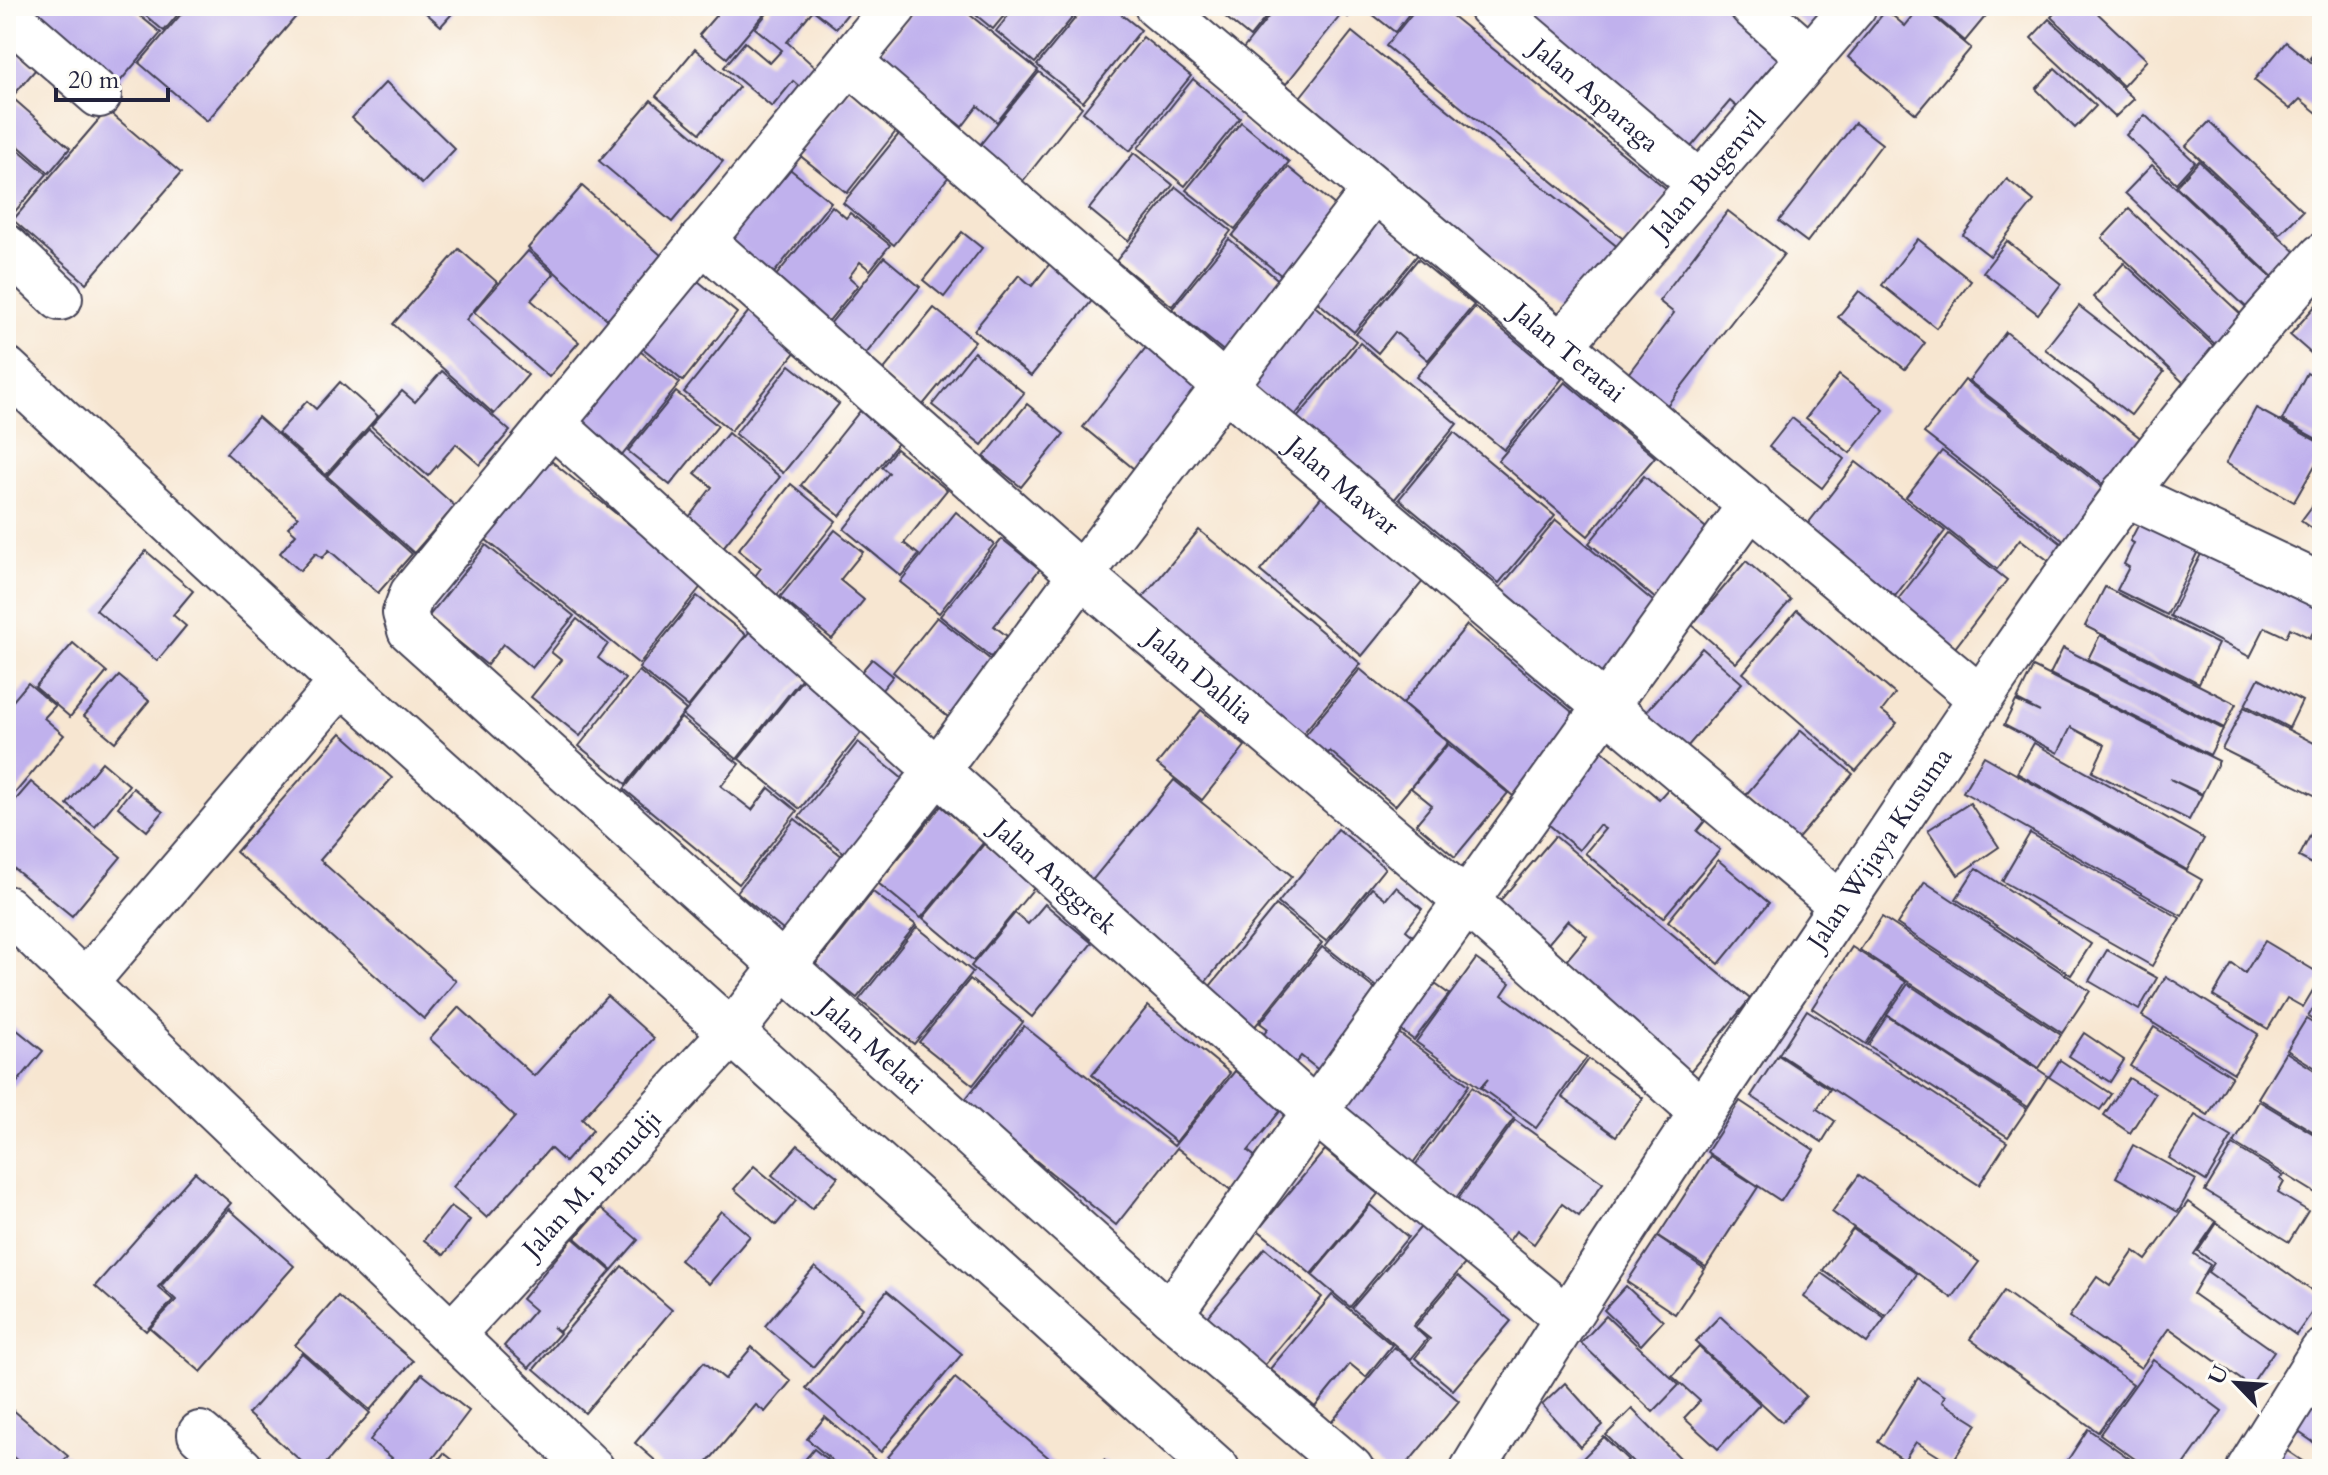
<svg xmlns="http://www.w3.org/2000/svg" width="2328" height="1475" viewBox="0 0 2328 1475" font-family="Cardo,serif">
<rect width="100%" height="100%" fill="#fdfcf7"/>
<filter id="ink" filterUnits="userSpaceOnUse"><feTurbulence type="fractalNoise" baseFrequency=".0125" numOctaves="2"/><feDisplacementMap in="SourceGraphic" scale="16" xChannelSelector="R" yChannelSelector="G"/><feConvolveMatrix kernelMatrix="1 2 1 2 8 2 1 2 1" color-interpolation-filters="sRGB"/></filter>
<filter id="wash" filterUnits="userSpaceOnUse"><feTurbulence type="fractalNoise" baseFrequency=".006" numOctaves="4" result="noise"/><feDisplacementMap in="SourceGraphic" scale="32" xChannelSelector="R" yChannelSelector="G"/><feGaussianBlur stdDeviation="1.8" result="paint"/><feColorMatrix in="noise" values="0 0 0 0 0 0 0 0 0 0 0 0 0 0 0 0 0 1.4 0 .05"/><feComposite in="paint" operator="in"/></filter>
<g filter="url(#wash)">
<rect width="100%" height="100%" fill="#f7e6d1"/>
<g id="blocks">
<g fill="#c0b1ed">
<polygon points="24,6 128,6 161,33 117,85"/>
<polygon points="134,6 185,6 164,31"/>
<polygon points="188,6 305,6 207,121 139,63"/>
<polygon points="418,6 459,6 441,26"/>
<polygon points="724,6 757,6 765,13 727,58 699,35"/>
<polygon points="773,6 854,6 836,28 813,10 787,42 817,69 801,88 793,81 772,107 724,67 745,42 770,63 782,50 755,28"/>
<polygon points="919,6 959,6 1038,70 997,122 978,106 962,127 877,58"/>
<polygon points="965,6 1012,6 993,29"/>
<polygon points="1016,6 1082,6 1035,63 996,31"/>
<polygon points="1085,6 1111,6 1141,30 1083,102 1037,65"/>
<polygon points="1212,6 1275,6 1250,37"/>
<polygon points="1277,6 1327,6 1340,16 1286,84 1243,49"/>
<polygon points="1335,6 1357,6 1348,17"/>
<polygon points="1362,6 1415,6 1395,32"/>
<polygon points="1418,6 1440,6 1669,191 1627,242 1386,46"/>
<polygon points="1511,6 1735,6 1786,49 1737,107 1730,101 1685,154"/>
<polygon points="1783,6 1835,6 1813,32"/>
<polygon points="1921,6 1971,48 1916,114 1848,57 1886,10 1905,26"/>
<polygon points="1923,6 1994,6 1965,41"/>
<polygon points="2061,6 2090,6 2147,60 2123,86 2051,17"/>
<polygon points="2307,6 2322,6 2322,18"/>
<polygon points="2049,19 2134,99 2115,117 2031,38"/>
<polygon points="1352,32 1625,253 1570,322 1297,101"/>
<polygon points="1143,37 1191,76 1130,151 1083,112"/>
<polygon points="2286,42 2322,71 2322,117 2300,99 2290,109 2254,80"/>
<polygon points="6,43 36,69 6,104"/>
<polygon points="2322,44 2322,68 2310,58"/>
<polygon points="695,49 739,87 700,133 656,96"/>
<polygon points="2055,68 2096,106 2075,128 2036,89"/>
<polygon points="1039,72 1082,107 1022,182 979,146"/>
<polygon points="1193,79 1240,118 1185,186 1138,148"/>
<polygon points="386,82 455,149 422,184 352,118"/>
<polygon points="849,91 897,130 847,193 798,154"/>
<polygon points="15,100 70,148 49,173 6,135 6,111"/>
<polygon points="651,100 723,161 672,222 599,161"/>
<polygon points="107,110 181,173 86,283 13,220"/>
<polygon points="2145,115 2195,162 2176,183 2126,135"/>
<polygon points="1241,122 1289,162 1235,229 1186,190"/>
<polygon points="2209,122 2303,211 2280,234 2186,146"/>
<polygon points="1855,123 1882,144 1807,242 1779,221"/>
<polygon points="903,129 954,170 894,245 843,203"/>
<polygon points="6,139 47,174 6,222"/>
<polygon points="1134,153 1173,185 1128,241 1089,209"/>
<polygon points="2199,161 2298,254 2275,279 2176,186"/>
<polygon points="781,162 831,202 770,278 720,237"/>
<polygon points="2152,165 2274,280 2247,308 2125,193"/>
<polygon points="1288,167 1342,211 1287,280 1232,236"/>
<polygon points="2007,179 2034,201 1990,256 1963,235"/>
<polygon points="582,186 670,263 615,326 528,248"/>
<polygon points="1176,187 1231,231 1172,306 1116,261"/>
<polygon points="832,206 846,218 850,213 890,245 870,270 860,262 849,277 858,285 824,327 770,283"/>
<polygon points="2129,209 2246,319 2219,348 2102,238"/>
<polygon points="1370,210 1420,252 1354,332 1303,290"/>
<polygon points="1728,211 1784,254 1665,408 1625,378 1674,313 1659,301"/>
<polygon points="962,232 982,248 944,297 923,280"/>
<polygon points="1229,239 1282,283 1226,353 1172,309"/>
<polygon points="1918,239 1971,281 1936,328 1882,285"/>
<polygon points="2007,241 2061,284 2038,314 1983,272"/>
<polygon points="459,249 497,282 466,320 528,375 494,414 393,324"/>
<polygon points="528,251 554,274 531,300 579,342 549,377 474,312"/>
<polygon points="884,257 920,287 861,360 825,330"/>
<polygon points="1418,259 1474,305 1428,360 1395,332 1378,353 1356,334"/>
<polygon points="1052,261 1095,297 1031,376 974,330 1019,275 1032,286"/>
<polygon points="2124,263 2219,351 2187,386 2093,297"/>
<polygon points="693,277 737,313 683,381 639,345"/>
<polygon points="1859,291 1925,343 1905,369 1838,317"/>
<polygon points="2322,298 2322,363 2290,335"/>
<polygon points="1311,303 1356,341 1292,419 1246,381"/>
<polygon points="2079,306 2164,372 2131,415 2045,349"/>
<polygon points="1475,307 1562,379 1504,450 1416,377"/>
<polygon points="934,308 975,341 922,406 881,373"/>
<polygon points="749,311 797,350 731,431 684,392"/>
<polygon points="2006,332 2143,440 2106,487 1969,381"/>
<polygon points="1360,343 1457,424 1394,500 1296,419"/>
<polygon points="1148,345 1205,391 1139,473 1083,427"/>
<polygon points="636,348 680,383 620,458 576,422"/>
<polygon points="974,352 1024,393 982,445 932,405"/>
<polygon points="790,365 839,404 783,473 735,434"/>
<polygon points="442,371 510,431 480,465 456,444 428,476 371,426 402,391 415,402"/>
<polygon points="2307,373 2322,382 2322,442 2282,420"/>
<polygon points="1839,375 1884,410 1850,453 1806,418"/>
<polygon points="1965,380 2106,490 2065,542 1924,433"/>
<polygon points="340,382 378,416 326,475 278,433 307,401 316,409"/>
<polygon points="1565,382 1655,457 1588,536 1498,461"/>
<polygon points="676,392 718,426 670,485 628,451"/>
<polygon points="1027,404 1064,434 1021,487 984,457"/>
<polygon points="2256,408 2322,444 2322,453 2294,502 2226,463"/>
<polygon points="860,411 898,443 840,516 801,485"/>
<polygon points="258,417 412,554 378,593 329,550 322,558 316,553 300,571 280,553 296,534 288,527 298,517 226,453"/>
<polygon points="1792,418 1844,459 1822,488 1769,447"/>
<polygon points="369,429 455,506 414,553 327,476"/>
<polygon points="1454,432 1555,516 1499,583 1399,499"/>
<polygon points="728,433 780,477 721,550 686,521 712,487 695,473"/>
<polygon points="896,449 947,490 904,543 919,555 901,576 844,529 889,473 882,467"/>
<polygon points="1942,451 2062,544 2049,561 2020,539 1997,569 1906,497"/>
<polygon points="545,456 703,584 639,664 480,535"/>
<polygon points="1856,462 1945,531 1895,596 1806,526"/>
<polygon points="1644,476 1718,538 1663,605 1589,543"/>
<polygon points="791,484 836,521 777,595 755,576 761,568 738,550"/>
<polygon points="2322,493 2322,536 2301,521"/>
<polygon points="1323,495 1424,580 1362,656 1260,571"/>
<polygon points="956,512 994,544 939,613 900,582"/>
<polygon points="2142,518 2200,547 2167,615 2117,590 2129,567 2124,564 2134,543 2130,541"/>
<polygon points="1556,520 1660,607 1598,683 1493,596"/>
<polygon points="835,530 863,552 840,580 864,600 832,639 780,597"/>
<polygon points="1199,530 1361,664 1296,742 1135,607"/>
<polygon points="1949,534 2007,580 1951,653 1892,607"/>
<polygon points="1002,539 1040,569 994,626 1007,636 991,657 940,616"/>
<polygon points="486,545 574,616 532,668 503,644 487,665 428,617"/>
<polygon points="2205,546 2322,605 2322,615 2310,638 2290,628 2286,637 2265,627 2250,657 2170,616"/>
<polygon points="146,551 193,591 173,615 186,626 157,661 96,610"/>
<polygon points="1746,561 1791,600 1736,663 1692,625"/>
<polygon points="2105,587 2218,644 2199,683 2085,626"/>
<polygon points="697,596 746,635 688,707 639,668"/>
<polygon points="1797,610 1895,694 1882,711 1897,723 1856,771 1743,673"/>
<polygon points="937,617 997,665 953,721 893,672"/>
<polygon points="577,619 608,644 598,658 625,679 580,736 531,697 561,660 551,652"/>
<polygon points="1467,625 1578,717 1513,796 1403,703"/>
<polygon points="754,626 808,670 737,759 683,715"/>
<polygon points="2100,635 2236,704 2224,728 2088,659"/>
<polygon points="73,643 107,672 70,717 35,687"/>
<polygon points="1702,648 1742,683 1687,747 1646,712"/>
<polygon points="2063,648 2223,729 2210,755 2050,674"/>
<polygon points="872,659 893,676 877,696 855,679"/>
<polygon points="2033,667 2219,761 2202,794 2170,779 2202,795 2189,820 2092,772 2105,745 2071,727 2058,753 2004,725 2016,701 2040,712 2017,700"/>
<polygon points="1360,669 1448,742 1395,806 1330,751 1321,763 1298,744"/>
<polygon points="639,671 686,710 626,784 579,746"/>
<polygon points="119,676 149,701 115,742 84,716"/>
<polygon points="2259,678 2302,701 2289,728 2245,705"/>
<polygon points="803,679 865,728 800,809 739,759"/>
<polygon points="28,683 55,706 44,718 64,735 6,804 6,709"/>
<polygon points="2244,707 2322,747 2322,799 2222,749"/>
<polygon points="1201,710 1245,746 1202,800 1157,764"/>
<polygon points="681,718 739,764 721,786 752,810 769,788 797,811 739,884 624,789"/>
<polygon points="1801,730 1853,774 1796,841 1744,797"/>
<polygon points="341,733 392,778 320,860 456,981 424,1019 236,852"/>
<polygon points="858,742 910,785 851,858 799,817"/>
<polygon points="2034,743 2204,839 2187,870 2017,773"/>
<polygon points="1448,744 1508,793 1455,857 1416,824 1432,805 1411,788"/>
<polygon points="1599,748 1659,799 1668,789 1705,821 1697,831 1720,850 1663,918 1585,853 1605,829 1599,825 1579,850 1541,818"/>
<polygon points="1984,756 2202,880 2182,916 1963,792"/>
<polygon points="102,762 129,785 95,827 67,804"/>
<polygon points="1174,780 1292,876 1203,985 1085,889"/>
<polygon points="31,782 121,857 72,916 6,862 6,811"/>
<polygon points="133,788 163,812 147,831 118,807"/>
<polygon points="1970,803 1999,847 1958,875 1928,830"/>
<polygon points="941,806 984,842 921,918 878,883"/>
<polygon points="2322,813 2322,869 2299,857"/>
<polygon points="795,819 848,861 789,935 737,892"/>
<polygon points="1338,829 1385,868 1326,941 1278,903"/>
<polygon points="2030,833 2180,918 2152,966 2002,881"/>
<polygon points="1555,836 1750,999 1688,1074 1560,968 1587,936 1568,920 1542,951 1493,909"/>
<polygon points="984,844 1035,887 974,961 923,918"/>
<polygon points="1718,860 1769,903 1719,964 1668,921"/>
<polygon points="1976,868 2091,944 2071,975 1956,899"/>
<polygon points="1925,882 2090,991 2062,1033 1897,924"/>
<polygon points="1396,887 1422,909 1406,930 1424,945 1385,994 1325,946 1372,888 1386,899"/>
<polygon points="873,892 916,925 857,998 815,965"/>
<polygon points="1045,904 1092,943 1032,1017 971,966 1015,913 1028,924"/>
<polygon points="1276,905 1322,943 1253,1029 1206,991"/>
<polygon points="1882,917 2061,1035 2039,1068 1860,950"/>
<polygon points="917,927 973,972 914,1044 859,1000"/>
<polygon points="2265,941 2322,975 2303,1007 2287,998 2268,1029 2213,996 2232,964 2245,973"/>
<polygon points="1322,947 1383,996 1321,1072 1301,1056 1293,1066 1260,1039 1268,1029 1260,1023"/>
<polygon points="1852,947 1906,982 1866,1044 1812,1008"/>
<polygon points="2107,950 2157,978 2139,1010 2089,981"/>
<polygon points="1476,959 1510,983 1502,995 1587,1057 1536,1128 1481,1088 1488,1079 1480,1088 1416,1042"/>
<polygon points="1421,974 1449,994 1414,1040 1387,1020"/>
<polygon points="2166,976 2258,1034 2234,1073 2142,1016"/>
<polygon points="970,979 1023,1022 973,1085 919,1042"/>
<polygon points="1908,984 2048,1076 2028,1107 1887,1015"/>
<polygon points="2322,994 2322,1026 2308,1017"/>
<polygon points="607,996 654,1038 582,1119 593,1130 565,1162 550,1148 487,1218 453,1187 515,1117 430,1039 459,1007 534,1076"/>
<polygon points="1148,1006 1230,1073 1176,1142 1092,1075"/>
<polygon points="1807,1010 2007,1142 1979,1185 1779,1054"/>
<polygon points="1887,1016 2027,1109 2008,1137 1868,1045"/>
<polygon points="2306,1019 2322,1029 2322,1072 2287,1050"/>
<polygon points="6,1021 43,1051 6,1096"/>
<polygon points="1024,1026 1174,1146 1235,1071 1282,1109 1248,1151 1267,1166 1241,1198 1177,1148 1116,1225 963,1102"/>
<polygon points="2154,1027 2232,1076 2208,1115 2130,1066"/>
<polygon points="1396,1031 1469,1085 1413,1163 1339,1110"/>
<polygon points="2084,1033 2124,1060 2110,1082 2069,1056"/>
<polygon points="2286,1052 2322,1075 2318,1086 2322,1089 2322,1137 2258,1098"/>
<polygon points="1778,1055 1830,1089 1817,1109 1835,1121 1822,1142 1751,1096"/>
<polygon points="1589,1059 1643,1098 1616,1136 1562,1097"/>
<polygon points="2060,1060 2111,1094 2100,1110 2049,1077"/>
<polygon points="2129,1078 2155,1094 2130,1133 2104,1115"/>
<polygon points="1472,1087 1514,1118 1456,1198 1414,1167"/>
<polygon points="1740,1101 1814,1150 1781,1201 1707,1152"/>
<polygon points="2259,1101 2322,1139 2322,1197 2234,1143"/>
<polygon points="2195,1115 2232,1137 2206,1181 2169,1158"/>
<polygon points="1515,1120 1603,1183 1579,1216 1562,1204 1534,1244 1516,1231 1504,1248 1451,1209"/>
<polygon points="798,1145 838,1177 812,1209 772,1175"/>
<polygon points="2133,1145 2196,1180 2178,1212 2116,1177"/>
<polygon points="2233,1145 2283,1176 2280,1179 2284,1182 2278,1193 2308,1211 2289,1242 2205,1191"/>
<polygon points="1325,1150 1378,1194 1311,1274 1258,1230"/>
<polygon points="1710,1156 1758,1187 1706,1267 1658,1236"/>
<polygon points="754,1166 796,1201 776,1225 734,1189"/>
<polygon points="195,1172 231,1203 158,1287 173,1300 146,1331 95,1286"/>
<polygon points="1859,1175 1979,1262 1952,1298 1832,1212"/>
<polygon points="2188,1202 2216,1222 2194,1254 2210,1265 2193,1294 2274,1351 2250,1386 2169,1328 2141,1368 2069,1317 2097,1277 2110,1286 2134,1251 2146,1260"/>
<polygon points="1370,1205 1408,1237 1350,1307 1312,1275"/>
<polygon points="451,1206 470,1220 444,1255 424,1240"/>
<polygon points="601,1208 638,1240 612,1270 575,1238"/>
<polygon points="229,1209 294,1266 201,1372 150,1328 176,1300 161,1286"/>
<polygon points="721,1211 750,1236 709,1284 680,1260"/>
<polygon points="1425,1222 1469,1259 1413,1326 1427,1339 1411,1359 1352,1308"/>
<polygon points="2217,1223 2322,1298 2296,1335 2208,1272 2214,1263 2198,1251"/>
<polygon points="1853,1229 1917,1274 1886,1316 1823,1270"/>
<polygon points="1657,1237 1705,1269 1675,1314 1627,1282"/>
<polygon points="573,1238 611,1271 560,1331 553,1327 560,1333 529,1368 504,1346 535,1310 522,1299"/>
<polygon points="1265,1248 1322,1297 1263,1367 1206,1319"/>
<polygon points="622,1266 672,1310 585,1413 534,1369"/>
<polygon points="815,1267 863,1308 813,1367 765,1326"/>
<polygon points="1821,1273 1885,1318 1867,1343 1804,1297"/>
<polygon points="1458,1276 1511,1321 1453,1390 1415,1358 1430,1339 1415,1327"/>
<polygon points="1626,1286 1663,1321 1641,1345 1604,1310"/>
<polygon points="887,1291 962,1354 881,1452 806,1388"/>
<polygon points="2004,1291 2133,1384 2098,1432 1970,1339"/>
<polygon points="1332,1295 1392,1345 1366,1377 1350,1364 1315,1407 1270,1369"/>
<polygon points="338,1296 413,1361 370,1410 295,1345"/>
<polygon points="1606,1316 1679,1385 1653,1412 1581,1343"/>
<polygon points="1720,1316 1806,1396 1782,1422 1695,1342"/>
<polygon points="752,1347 791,1381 765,1412 756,1405 702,1469 665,1469 635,1443 704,1362 725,1379"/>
<polygon points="1394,1347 1459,1401 1403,1469 1383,1469 1330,1424"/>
<polygon points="1699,1347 1760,1404 1718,1449 1684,1418 1700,1401 1672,1376"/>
<polygon points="302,1353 370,1413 321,1469 310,1469 248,1414"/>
<polygon points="2153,1360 2222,1411 2181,1469 2149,1469 2100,1434"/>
<polygon points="422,1374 469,1411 425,1469 383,1469 392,1458 370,1440"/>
<polygon points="955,1378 1062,1469 901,1469 888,1457"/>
<polygon points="1918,1378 1945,1396 1942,1402 1977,1424 1951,1464 1916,1442 1904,1460 1878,1442"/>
<polygon points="1565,1383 1603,1425 1580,1447 1542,1405"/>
<polygon points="2303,1386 2322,1399 2322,1448 2281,1420"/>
<polygon points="6,1404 68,1456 57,1469 27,1469 6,1451"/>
<polygon points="1632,1409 1691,1469 1640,1469 1606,1435"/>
<polygon points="825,1417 886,1469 842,1469 807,1439"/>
<polygon points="2088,1429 2144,1469 2062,1469"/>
<polygon points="1604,1437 1628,1460 1619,1469 1572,1469"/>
<polygon points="2280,1446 2314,1469 2264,1469"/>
<polygon points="814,1449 839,1469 797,1469"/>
<polygon points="444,1453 464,1469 431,1469"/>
<polygon points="1104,1460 1115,1469 1096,1469"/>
</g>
</g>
</g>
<g filter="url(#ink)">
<use href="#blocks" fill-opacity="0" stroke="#423f52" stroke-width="2"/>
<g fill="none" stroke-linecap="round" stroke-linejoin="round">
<g stroke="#423f52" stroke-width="48">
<g id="minor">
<path id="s1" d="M 895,6 L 412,594 L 405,613 L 410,630 L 1170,1314 L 1351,1469"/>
<path id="s2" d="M 1157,6 L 1980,698"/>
<path id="s3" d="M 1490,6 L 1700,184"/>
<polyline points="1752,6 1810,57"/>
<polyline points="6,14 99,95"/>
<path id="s4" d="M 850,62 L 1225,386 L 1841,905"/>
<path id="s5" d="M 702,240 L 1081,575 L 1466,901 L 1701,1111"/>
<polyline points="6,247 60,298"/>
<path id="s6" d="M 1560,346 L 1854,6"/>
<polyline points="6,369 342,682 1217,1469"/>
<path id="s7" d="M 554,425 L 1315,1111 L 1565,1317"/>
<polyline points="2124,493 2322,586"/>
<polyline points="6,908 592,1469"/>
<polyline points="85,983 342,682"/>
<polyline points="1170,1314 1751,504"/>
<path id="s8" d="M 453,1333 L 731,1033 L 936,772 L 1081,575 L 1375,189"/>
<polyline points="200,1434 241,1469"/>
<path id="s9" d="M 1473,1469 C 1598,1263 1734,1064 1869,864 C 2010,654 2150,442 2322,256"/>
<polyline points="2249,1469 2322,1352"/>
</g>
</g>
<use href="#minor" stroke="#fff" stroke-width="44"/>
</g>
</g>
<g text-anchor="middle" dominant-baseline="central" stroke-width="6" stroke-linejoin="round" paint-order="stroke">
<g font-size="26" fill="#22223b" stroke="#fdfcf7">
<text stroke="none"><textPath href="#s3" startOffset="138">Jalan Asparaga</textPath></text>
<text stroke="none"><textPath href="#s6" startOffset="226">Jalan Bugenvil</textPath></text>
<text stroke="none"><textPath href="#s2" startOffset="538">Jalan Teratai</textPath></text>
<text stroke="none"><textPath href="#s4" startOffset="650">Jalan Mawar</textPath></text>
<text stroke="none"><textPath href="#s5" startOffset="662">Jalan Dahlia</textPath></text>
<text stroke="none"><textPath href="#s9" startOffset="742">Jalan Wijaya Kusuma</textPath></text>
<text stroke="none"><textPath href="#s7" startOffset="674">Jalan Anggrek</textPath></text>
<text stroke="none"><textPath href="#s1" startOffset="1420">Jalan Melati</textPath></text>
<text stroke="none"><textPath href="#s8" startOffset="204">Jalan M. Pamudji</textPath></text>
</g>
</g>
<rect width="2328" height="1475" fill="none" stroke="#fdfcf7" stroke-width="32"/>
<g transform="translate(2236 1383) rotate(295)" stroke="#fdfcf7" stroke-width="6" paint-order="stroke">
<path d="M0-6L14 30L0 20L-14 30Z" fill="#22223b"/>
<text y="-12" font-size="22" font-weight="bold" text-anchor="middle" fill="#22223b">U</text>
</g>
<path d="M56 88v12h112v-12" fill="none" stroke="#22223b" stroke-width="4"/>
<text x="68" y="88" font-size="24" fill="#22223b" stroke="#fdfcf7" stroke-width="6" paint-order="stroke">20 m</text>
</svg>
